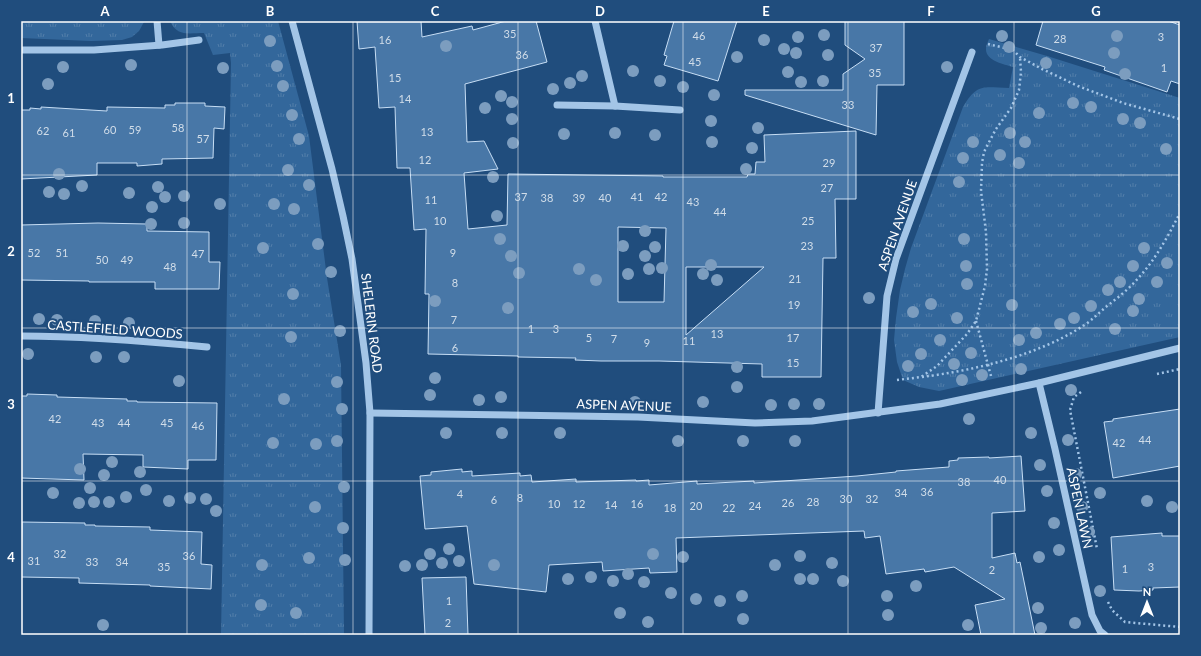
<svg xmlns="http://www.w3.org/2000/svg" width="1201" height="656" viewBox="0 0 1201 656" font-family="Lato,sans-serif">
<defs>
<pattern id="grass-tufts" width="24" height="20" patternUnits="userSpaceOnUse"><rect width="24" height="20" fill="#33679b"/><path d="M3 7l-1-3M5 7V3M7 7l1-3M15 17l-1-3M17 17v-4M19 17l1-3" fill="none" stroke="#527eaa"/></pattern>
</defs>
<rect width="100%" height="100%" fill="#204d7d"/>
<g fill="url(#grass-tufts)">
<polygon points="21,21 144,21 144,22 139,31 132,37 122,40 91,41 21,38"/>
<path d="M 170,21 L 278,21 L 309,136 L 327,278 L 341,365 L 344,635 L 221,635 L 231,63 L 230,53 L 213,55 L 204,33 C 189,33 177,37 170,21 Z"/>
<path d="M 989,39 L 1047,56 L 1180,98 L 1180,337 L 939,391 L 919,387 L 903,380 L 897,362 L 894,340 L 896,318 L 900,290 L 905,269 L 911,248 L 963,107 C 978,82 984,88 1009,88 L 1013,67 C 1004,64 985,61 986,48 C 986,45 988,42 989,39 Z"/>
</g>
<g fill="#4877a7" stroke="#c7def5" fill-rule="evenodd">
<path d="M 357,21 L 421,21 L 422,37 L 472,26 L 473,30 L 506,21 L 536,21 L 547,62 L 465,84 L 467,142 L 484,141 L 498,169 L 464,173 L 468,229 L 507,225 L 508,174 L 663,176 L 663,177 L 747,177 L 748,174 L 755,174 L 756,162 L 765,162 L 764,135 L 856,131 L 856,199 L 835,199 L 836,258 L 823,258 L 821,377 L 762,377 L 762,364 L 659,361 L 601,361 L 575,360 L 576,358 L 518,357 L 518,356 L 428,354 L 429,294 L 425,294 L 426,229 L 414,230 L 410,168 L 397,168 L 395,107 L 379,108 L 375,47 L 359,49 ZM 618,227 L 666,228 L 664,302 L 618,302 ZM 686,267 L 764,267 L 686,335 Z"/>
<polygon points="674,21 737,21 718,81 664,65 667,56 664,55"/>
<polygon points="845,21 904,21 904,85 877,85 876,135 745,95 745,90 843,90 843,74 865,59 845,45"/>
<polygon points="1043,21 1168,21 1180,25 1180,84 1171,81 1167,92 1104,70 1105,67 1036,45"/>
<polygon points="175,103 205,103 205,106 225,107 224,129 214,128 213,158 162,159 162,164 137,166 137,163 97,163 97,175 21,179 21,110 30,110 30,108 41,109 41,107 107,111 107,107 165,108 165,105 175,105"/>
<polygon points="98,223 147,224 147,231 209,232 209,262 220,262 219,289 155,289 155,282 89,282 89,281 21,280 21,225"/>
<polygon points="27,394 57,395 57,397 127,399 127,401 137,401 137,402 217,403 216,460 188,460 188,469 143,467 143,455 83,454 84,480 21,478 21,396 27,396"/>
<polygon points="1180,409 1180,466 1113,478 1104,422 1113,421 1113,419"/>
<polygon points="1021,456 1025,511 992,513 992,558 1015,553 1017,563 1020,562 1035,635 981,635 975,605 1005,599 954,567 925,572 924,569 886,574 880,536 865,538 864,531 676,538 677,572 650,573 649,568 603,571 602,562 549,565 546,592 474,584 467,526 425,529 420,476 431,475 431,472 462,469 462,472 472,471 472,476 520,473 520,476 531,475 532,482 576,479 576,482 636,480 636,481 649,480 649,485 697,481 697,484 754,481 754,483 857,476 896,472 896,471 949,467 949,461 958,460 958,458 989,457 989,458"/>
<polygon points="22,522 85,523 85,525 95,525 95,526 150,527 150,530 202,532 201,564 212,565 211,589 150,586 150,585 79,583 79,578 21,577"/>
<polygon points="1162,533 1162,536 1180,536 1180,587 1153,588 1153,590 1139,591 1114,590 1111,537"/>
<polygon points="466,577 468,635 425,635 422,578"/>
</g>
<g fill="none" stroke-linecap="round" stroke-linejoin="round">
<g stroke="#a3c5e7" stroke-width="2.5" stroke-dasharray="2 3" stroke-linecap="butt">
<polyline points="988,44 1013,50 1020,57 1042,69 1078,86 1123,103 1180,119"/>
<polyline points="976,321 991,376"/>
<polyline points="1157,374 1180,369"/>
<path d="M 922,377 C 976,370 1040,355 1086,324 C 1094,318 1100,312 1107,306 C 1119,297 1131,287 1141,275 C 1157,257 1169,234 1180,213"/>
<polyline points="897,380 921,377 937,366 967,334 976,321 985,286 987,269 986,232 981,191 982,163 984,152 988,144 996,129 1011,108 1019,90 1021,72 1020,57"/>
<polyline points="1081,392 1074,397 1070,410 1097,549"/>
<polyline points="1108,602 1112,610 1125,622 1180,627"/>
</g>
<g stroke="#a3c5e7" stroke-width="7">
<polyline points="157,21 159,45"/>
<polyline points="292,21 332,169 343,216 352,259 366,363 370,413 369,635"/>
<polyline points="595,21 615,106"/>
<polyline points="21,50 94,50 162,45 199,40"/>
<polyline points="557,105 615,106 680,110"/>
<path d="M 21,336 C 83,336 145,341 207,347"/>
<polyline points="1039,383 1055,449 1092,615 1100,631 1105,635"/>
<polyline points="370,413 638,417 755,423 812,421 940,404 1039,383 1180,348"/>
<polyline points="878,413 887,296 896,259 972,52"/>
</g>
</g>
<g fill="#7c9dbf">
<circle cx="824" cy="35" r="6"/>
<circle cx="1002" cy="36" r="6"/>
<circle cx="1117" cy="36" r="6"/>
<circle cx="798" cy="37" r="6"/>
<circle cx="764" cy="40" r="6"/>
<circle cx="270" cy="41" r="6"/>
<circle cx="446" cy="46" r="6"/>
<circle cx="1009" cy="47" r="6"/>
<circle cx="784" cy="49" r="6"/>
<circle cx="796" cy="53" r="6"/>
<circle cx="1114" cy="53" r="6"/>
<circle cx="828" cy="55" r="6"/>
<circle cx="737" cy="57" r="6"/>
<circle cx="1046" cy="63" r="6"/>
<circle cx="131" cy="65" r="6"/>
<circle cx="277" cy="66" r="6"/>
<circle cx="63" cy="67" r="6"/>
<circle cx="947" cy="67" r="6"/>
<circle cx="223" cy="68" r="6"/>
<circle cx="633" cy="71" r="6"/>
<circle cx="788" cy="72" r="6"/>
<circle cx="1125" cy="74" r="6"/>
<circle cx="582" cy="76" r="6"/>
<circle cx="660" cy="81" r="6"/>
<circle cx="823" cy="81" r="6"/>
<circle cx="801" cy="82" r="6"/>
<circle cx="570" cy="83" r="6"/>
<circle cx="48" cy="84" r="6"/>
<circle cx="283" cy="86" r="6"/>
<circle cx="683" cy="87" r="6"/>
<circle cx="553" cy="89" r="6"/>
<circle cx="714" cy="95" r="6"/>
<circle cx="501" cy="96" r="6"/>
<circle cx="512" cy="102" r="6"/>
<circle cx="1073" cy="103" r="6"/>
<circle cx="1091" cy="107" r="6"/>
<circle cx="485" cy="108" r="6"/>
<circle cx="1039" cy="113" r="6"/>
<circle cx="292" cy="115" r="6"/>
<circle cx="512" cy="119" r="6"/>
<circle cx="1123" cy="119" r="6"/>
<circle cx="711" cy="121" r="6"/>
<circle cx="1140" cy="123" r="6"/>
<circle cx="758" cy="128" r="6"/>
<circle cx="615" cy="133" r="6"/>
<circle cx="1010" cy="133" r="6"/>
<circle cx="564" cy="134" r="6"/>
<circle cx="655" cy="135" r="6"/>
<circle cx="299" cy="139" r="6"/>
<circle cx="712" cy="142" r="6"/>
<circle cx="973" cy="142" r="6"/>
<circle cx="1025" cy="142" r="6"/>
<circle cx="513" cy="143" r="6"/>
<circle cx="752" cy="148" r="6"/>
<circle cx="1166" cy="149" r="6"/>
<circle cx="1000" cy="155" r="6"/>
<circle cx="963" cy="158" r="6"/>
<circle cx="1019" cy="163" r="6"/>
<circle cx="746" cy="169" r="6"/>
<circle cx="288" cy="170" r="6"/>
<circle cx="59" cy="174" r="6"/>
<circle cx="493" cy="177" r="6"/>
<circle cx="959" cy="182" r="6"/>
<circle cx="309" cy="185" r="6"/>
<circle cx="82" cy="186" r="6"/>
<circle cx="158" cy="187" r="6"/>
<circle cx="49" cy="192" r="6"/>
<circle cx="129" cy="193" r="6"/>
<circle cx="64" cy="194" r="6"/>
<circle cx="184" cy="196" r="6"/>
<circle cx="165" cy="197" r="6"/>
<circle cx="220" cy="204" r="6"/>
<circle cx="274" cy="204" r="6"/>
<circle cx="152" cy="207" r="6"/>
<circle cx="294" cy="209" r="6"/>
<circle cx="497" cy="216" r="6"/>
<circle cx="184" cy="223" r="6"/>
<circle cx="151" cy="224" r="6"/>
<circle cx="645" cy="231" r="6"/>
<circle cx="500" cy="239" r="6"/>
<circle cx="964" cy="239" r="6"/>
<circle cx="318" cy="244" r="6"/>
<circle cx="623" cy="246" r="6"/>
<circle cx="655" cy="247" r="6"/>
<circle cx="263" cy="248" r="6"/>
<circle cx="1144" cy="248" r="6"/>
<circle cx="511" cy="256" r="6"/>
<circle cx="645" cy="256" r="6"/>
<circle cx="1167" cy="263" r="6"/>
<circle cx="711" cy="265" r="6"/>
<circle cx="966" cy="266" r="6"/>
<circle cx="1133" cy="266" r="6"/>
<circle cx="662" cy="268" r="6"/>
<circle cx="579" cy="269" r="6"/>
<circle cx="649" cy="269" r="6"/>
<circle cx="331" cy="272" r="6"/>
<circle cx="519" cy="273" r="6"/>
<circle cx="628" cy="274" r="6"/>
<circle cx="703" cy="274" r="6"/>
<circle cx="596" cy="280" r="6"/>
<circle cx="717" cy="280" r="6"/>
<circle cx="1120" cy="282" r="6"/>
<circle cx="1157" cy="282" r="6"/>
<circle cx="967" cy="284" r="6"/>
<circle cx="1108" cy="290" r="6"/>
<circle cx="293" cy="294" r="6"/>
<circle cx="869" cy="298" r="6"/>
<circle cx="1139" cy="299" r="6"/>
<circle cx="435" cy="301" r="6"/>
<circle cx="931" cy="304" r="6"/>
<circle cx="1012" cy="305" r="6"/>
<circle cx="1091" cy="306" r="6"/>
<circle cx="508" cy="308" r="6"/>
<circle cx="1133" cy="311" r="6"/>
<circle cx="913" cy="312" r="6"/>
<circle cx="957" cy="318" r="6"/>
<circle cx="1074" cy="318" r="6"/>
<circle cx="39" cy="319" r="6"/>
<circle cx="57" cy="320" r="6"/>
<circle cx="95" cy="321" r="6"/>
<circle cx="129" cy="323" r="6"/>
<circle cx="1060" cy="324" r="6"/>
<circle cx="1115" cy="329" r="6"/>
<circle cx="340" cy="331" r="6"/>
<circle cx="1036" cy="333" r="6"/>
<circle cx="291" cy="337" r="6"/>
<circle cx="940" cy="340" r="6"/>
<circle cx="1019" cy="340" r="6"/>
<circle cx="971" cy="353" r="6"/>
<circle cx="28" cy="354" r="6"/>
<circle cx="921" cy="354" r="6"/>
<circle cx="96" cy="357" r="6"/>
<circle cx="124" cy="357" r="6"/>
<circle cx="954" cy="364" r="6"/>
<circle cx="908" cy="366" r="6"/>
<circle cx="737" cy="367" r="6"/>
<circle cx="1021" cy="369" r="6"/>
<circle cx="982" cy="375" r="6"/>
<circle cx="435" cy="378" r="6"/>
<circle cx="962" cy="380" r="6"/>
<circle cx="179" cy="381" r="6"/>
<circle cx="337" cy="382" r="6"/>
<circle cx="737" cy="387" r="6"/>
<circle cx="1071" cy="390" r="6"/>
<circle cx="430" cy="395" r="6"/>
<circle cx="501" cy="397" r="6"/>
<circle cx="284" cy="399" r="6"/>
<circle cx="479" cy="400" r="6"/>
<circle cx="635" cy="402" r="6"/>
<circle cx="703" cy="402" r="6"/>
<circle cx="794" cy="404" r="6"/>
<circle cx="819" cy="404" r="6"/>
<circle cx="771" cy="405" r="6"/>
<circle cx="342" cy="409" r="6"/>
<circle cx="969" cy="419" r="6"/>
<circle cx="446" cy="433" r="6"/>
<circle cx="502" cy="433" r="6"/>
<circle cx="560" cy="433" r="6"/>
<circle cx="1031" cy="433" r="6"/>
<circle cx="1068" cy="440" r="6"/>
<circle cx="337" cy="441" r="6"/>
<circle cx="678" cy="441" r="6"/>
<circle cx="743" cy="441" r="6"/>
<circle cx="795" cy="441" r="6"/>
<circle cx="273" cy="443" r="6"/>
<circle cx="316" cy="444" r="6"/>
<circle cx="112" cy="462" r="6"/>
<circle cx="1040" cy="465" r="6"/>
<circle cx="80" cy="469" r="6"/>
<circle cx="140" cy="472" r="6"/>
<circle cx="1076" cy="474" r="6"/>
<circle cx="104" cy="475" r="6"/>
<circle cx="344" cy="487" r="6"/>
<circle cx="90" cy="488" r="6"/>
<circle cx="146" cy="490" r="6"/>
<circle cx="1047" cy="491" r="6"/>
<circle cx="53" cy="493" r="6"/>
<circle cx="1100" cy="493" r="6"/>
<circle cx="126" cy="497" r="6"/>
<circle cx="190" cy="498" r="6"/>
<circle cx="206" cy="499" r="6"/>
<circle cx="169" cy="501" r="6"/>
<circle cx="1147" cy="501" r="6"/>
<circle cx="94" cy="502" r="6"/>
<circle cx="109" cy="502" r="6"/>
<circle cx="79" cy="503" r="6"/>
<circle cx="315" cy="507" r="6"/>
<circle cx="1082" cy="507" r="6"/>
<circle cx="1172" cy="507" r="6"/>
<circle cx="216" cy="511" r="6"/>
<circle cx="1054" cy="523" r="6"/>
<circle cx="343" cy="528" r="6"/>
<circle cx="1089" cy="532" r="6"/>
<circle cx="449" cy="549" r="6"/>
<circle cx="1059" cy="550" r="6"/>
<circle cx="430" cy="554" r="6"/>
<circle cx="653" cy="554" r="6"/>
<circle cx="800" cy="556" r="6"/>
<circle cx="683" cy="557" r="6"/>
<circle cx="1039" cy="557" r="6"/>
<circle cx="309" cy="558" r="6"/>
<circle cx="345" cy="560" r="6"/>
<circle cx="459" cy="561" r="6"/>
<circle cx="442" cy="563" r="6"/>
<circle cx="832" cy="563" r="6"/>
<circle cx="262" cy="565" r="6"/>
<circle cx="422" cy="565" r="6"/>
<circle cx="494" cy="565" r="6"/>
<circle cx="775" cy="565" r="6"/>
<circle cx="405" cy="566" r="6"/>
<circle cx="628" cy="574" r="6"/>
<circle cx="591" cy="577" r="6"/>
<circle cx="568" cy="579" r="6"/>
<circle cx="800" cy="579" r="6"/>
<circle cx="813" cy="579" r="6"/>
<circle cx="613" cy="581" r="6"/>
<circle cx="843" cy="581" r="6"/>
<circle cx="644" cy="582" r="6"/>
<circle cx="916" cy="586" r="6"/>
<circle cx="1100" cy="591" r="6"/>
<circle cx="671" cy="593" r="6"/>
<circle cx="742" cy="596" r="6"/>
<circle cx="887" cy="596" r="6"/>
<circle cx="696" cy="599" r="6"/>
<circle cx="720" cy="601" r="6"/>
<circle cx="261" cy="605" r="6"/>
<circle cx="1038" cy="608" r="6"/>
<circle cx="296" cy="613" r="6"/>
<circle cx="620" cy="613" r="6"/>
<circle cx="888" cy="615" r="6"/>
<circle cx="743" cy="619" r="6"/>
<circle cx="648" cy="622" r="6"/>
<circle cx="1075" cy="623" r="6"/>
<circle cx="103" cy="625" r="6"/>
<circle cx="968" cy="625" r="6"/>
<circle cx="1041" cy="628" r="6"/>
</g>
<path fill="none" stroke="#fff" stroke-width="1" stroke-opacity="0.55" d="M 187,21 L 187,635M 353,21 L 353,635M 518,21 L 518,635M 683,21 L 683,635M 848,21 L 848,635M 1014,21 L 1014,635M 21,175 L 1180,175M 21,328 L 1180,328M 21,481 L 1180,481"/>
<g text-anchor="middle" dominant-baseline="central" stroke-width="4" stroke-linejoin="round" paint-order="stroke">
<g font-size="11" fill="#d1dde9">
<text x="510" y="33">35</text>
<text x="699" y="35">46</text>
<text x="1161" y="36">3</text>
<text x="1060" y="38">28</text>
<text x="385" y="39">16</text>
<text x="876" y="47">37</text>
<text x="522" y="54">36</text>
<text x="695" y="61">45</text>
<text x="1164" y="67">1</text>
<text x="875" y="72">35</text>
<text x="395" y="77">15</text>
<text x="405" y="98">14</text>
<text x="848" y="104">33</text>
<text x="178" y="127">58</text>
<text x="110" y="129">60</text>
<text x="135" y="129">59</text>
<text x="43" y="130">62</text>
<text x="427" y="131">13</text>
<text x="69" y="132">61</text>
<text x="203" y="138">57</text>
<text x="425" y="159">12</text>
<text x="829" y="162">29</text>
<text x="827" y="187">27</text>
<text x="521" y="196">37</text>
<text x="637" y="196">41</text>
<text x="661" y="196">42</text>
<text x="547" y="197">38</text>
<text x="579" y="197">39</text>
<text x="605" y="197">40</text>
<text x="431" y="199">11</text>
<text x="693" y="201">43</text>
<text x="720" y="211">44</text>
<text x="440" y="220">10</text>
<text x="808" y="220">25</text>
<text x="807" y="245">23</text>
<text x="34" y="252">52</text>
<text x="62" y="252">51</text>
<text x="453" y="252">9</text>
<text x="198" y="253">47</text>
<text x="102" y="259">50</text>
<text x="127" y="259">49</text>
<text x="170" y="266">48</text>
<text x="795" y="278">21</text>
<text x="455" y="282">8</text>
<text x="794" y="304">19</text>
<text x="454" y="319">7</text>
<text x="531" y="328">1</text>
<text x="556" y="328">3</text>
<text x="717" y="333">13</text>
<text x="589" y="337">5</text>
<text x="793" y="337">17</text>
<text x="614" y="338">7</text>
<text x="689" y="340">11</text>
<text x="647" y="342">9</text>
<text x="455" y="347">6</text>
<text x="793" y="362">15</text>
<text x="55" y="418">42</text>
<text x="98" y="422">43</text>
<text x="124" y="422">44</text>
<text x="167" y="422">45</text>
<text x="198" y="425">46</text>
<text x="1145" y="439">44</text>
<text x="1119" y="442">42</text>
<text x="1000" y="479">40</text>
<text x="964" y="481">38</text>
<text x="927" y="491">36</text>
<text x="901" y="492">34</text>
<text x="460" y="493">4</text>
<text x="520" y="497">8</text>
<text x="846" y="498">30</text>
<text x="872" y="498">32</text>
<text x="494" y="499">6</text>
<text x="813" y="501">28</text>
<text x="788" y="502">26</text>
<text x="554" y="503">10</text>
<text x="579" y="503">12</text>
<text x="637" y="503">16</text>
<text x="611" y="504">14</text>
<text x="696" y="505">20</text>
<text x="755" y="505">24</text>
<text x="670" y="507">18</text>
<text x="729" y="507">22</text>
<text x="60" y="553">32</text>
<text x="189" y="555">36</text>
<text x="34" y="560">31</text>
<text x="92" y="561">33</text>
<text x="122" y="561">34</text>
<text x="164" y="566">35</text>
<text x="1151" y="566">3</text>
<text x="1125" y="568">1</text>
<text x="992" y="569">2</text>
<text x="449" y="600">1</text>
<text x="448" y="622">2</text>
</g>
<g font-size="13" fill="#fff" stroke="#204d7d">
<text transform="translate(897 225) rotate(-71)">ASPEN AVENUE</text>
<text transform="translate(372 323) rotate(83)">SHELERIN ROAD</text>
<text transform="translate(115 329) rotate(4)">CASTLEFIELD WOODS</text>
<text transform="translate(624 405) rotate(2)">ASPEN AVENUE</text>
<text transform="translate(1080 508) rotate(78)">ASPEN LAWN</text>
</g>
</g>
<rect width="1201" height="656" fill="none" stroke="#204d7d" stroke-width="44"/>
<g transform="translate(1147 602)" stroke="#204d7d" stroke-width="3" paint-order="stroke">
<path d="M0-3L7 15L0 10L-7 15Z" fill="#ffffff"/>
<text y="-6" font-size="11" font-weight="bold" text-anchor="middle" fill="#ffffff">N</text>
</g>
<rect x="22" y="22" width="1157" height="612" fill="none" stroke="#fff" stroke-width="1.5"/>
<g font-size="13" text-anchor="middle" font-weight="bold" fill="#fff">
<text x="105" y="16">A</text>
<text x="270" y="16">B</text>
<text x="435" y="16">C</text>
<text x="600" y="16">D</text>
<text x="766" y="16">E</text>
<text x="931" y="16">F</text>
<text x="1096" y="16">G</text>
<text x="11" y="103">1</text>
<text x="11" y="256">2</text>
<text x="11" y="409">3</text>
<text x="11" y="562">4</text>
</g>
</svg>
